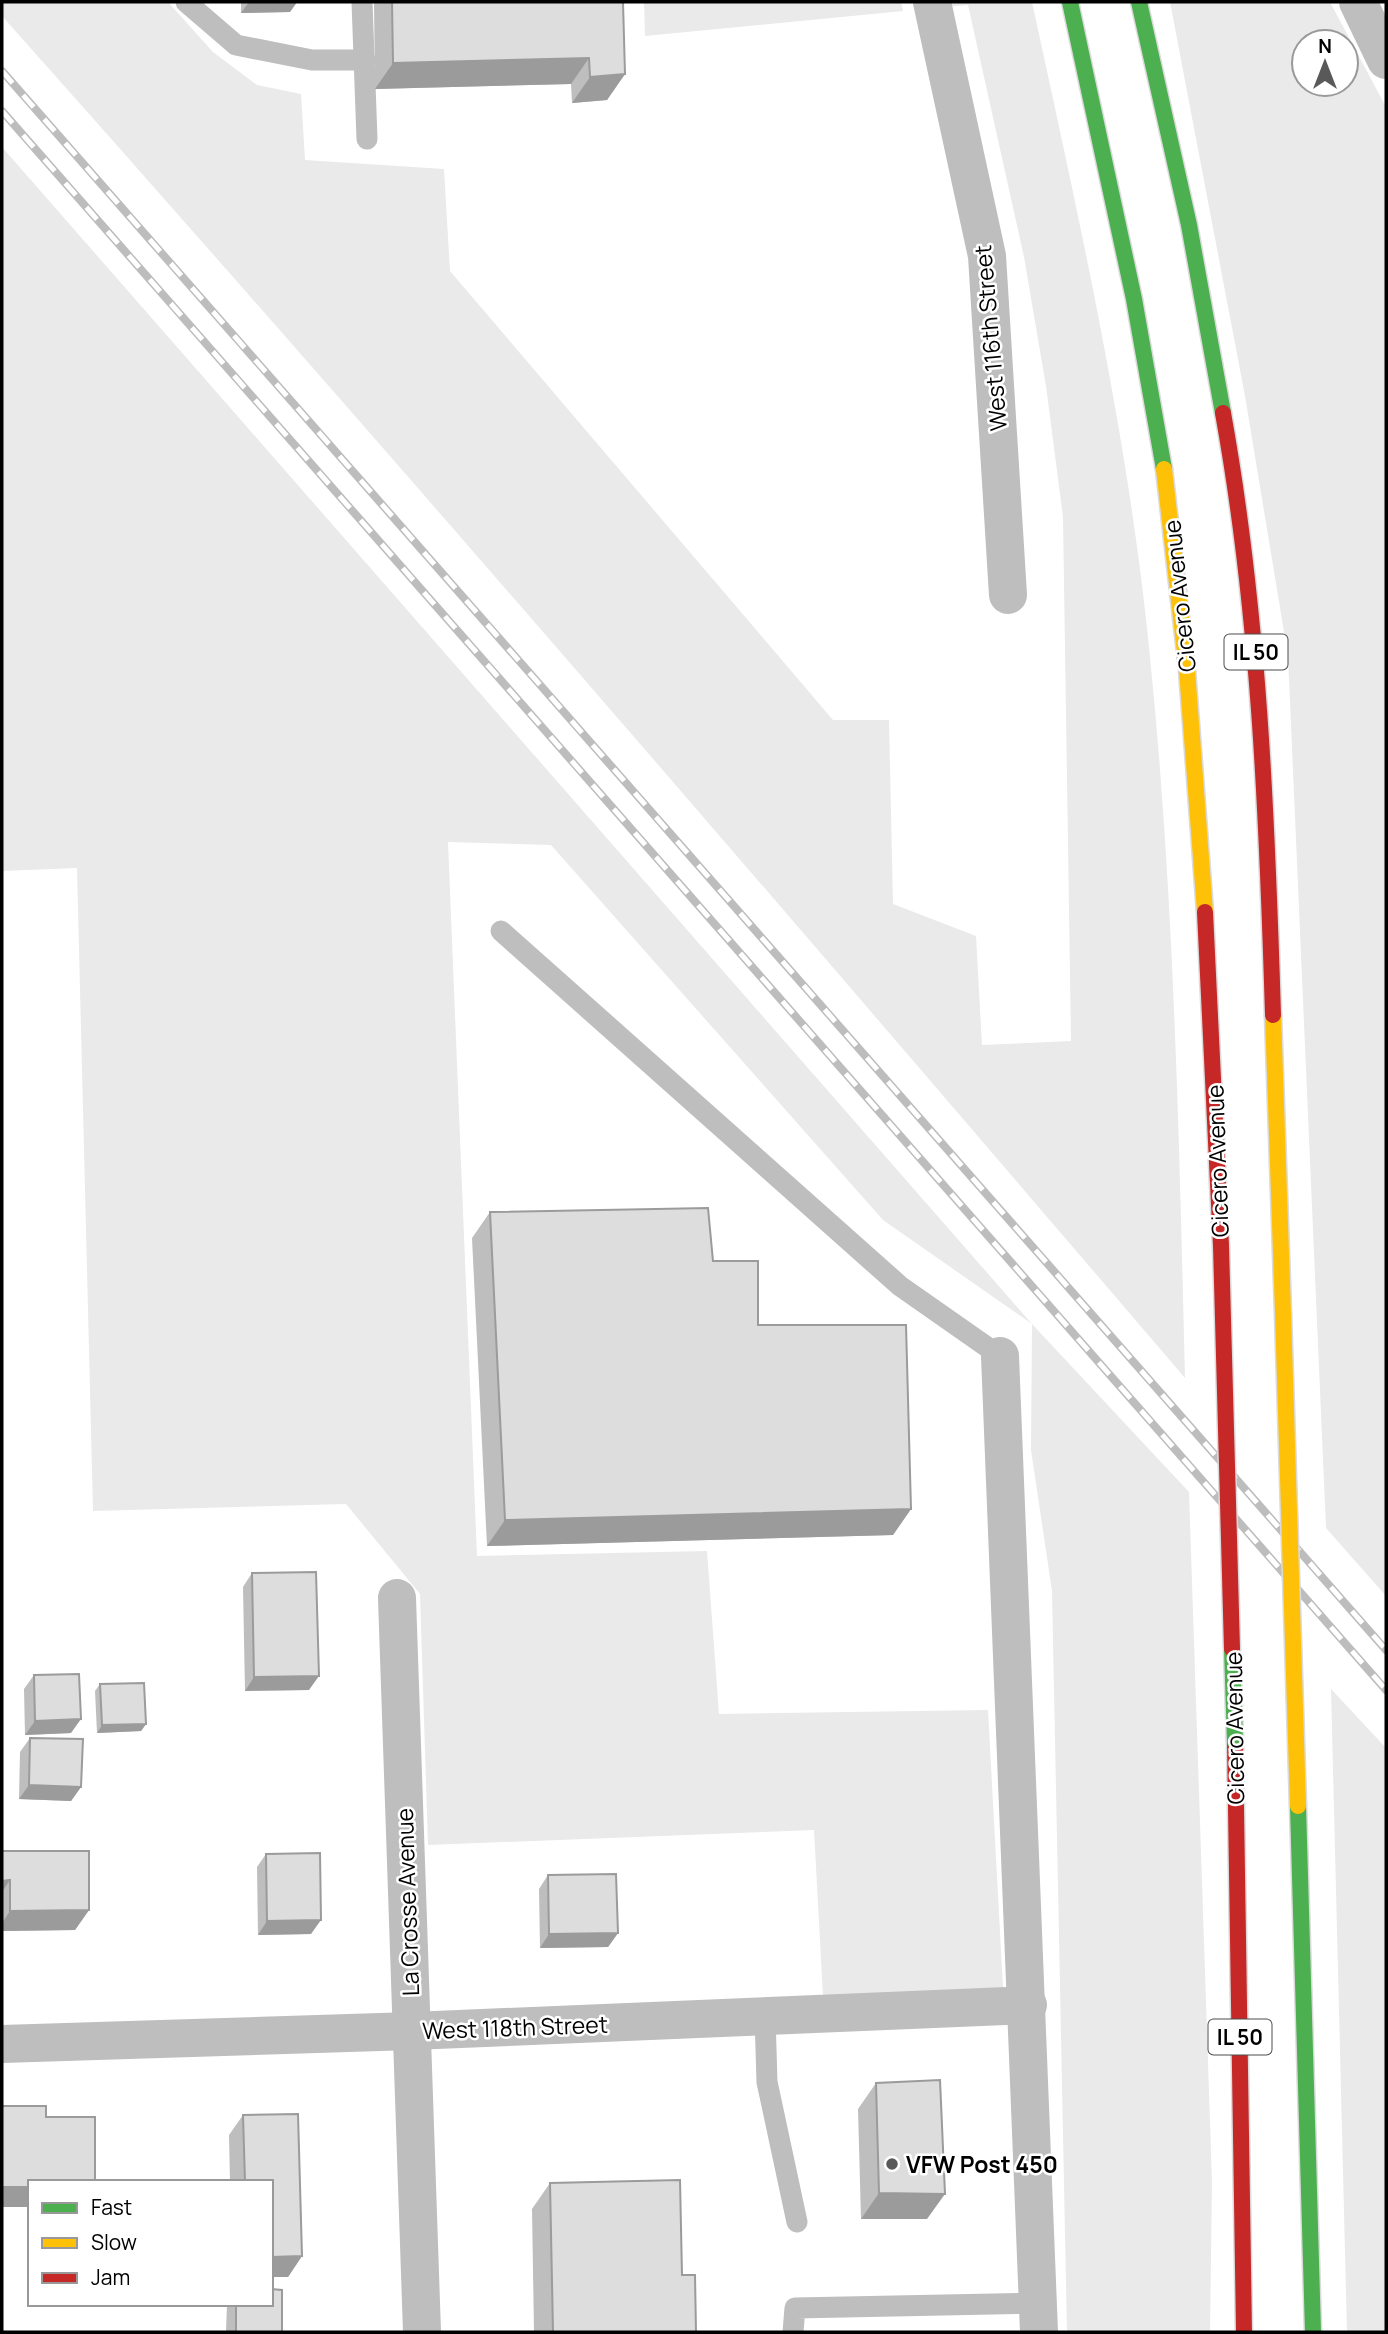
<svg xmlns="http://www.w3.org/2000/svg" width="1388" height="2334" viewBox="0 0 1388 2334" font-family="Manrope,sans-serif">
<rect width="100%" height="100%" fill="#fff"/>
<g fill="#eaeaea" fill-rule="evenodd">
<path d="M 2,2 L 168,2 L 213,52 L 257,85 L 301,94 L 305,160 L 444,169 L 450,271 L 833,720 L 889,720 L 893,904 L 976,936 L 982,1045 L 1071,1041 L 1063,517 L 1046,386 L 1024,257 L 968,5 L 945,7 L 944,2 L 1032,2 C 1078,215 1127,429 1149,647 C 1174,889 1179,1134 1185,1378 C 794,921 402,465 2,16 Z"/>
<polygon points="644,2 901,2 903,11 645,36"/>
<path d="M 1170,2 L 1330,2 L 1386,107 L 1386,1596 L 1326,1528 L 1288,656 L 1245,396 ZM 1304,42 L 1346,42 L 1346,84 L 1304,84 Z"/>
<polygon points="2,147 1032,1324 1189,1492 1212,2182 1210,2332 1067,2332 1052,1591 1031,1450 1032,1324 883,1220 551,845 448,842 477,1556 707,1551 719,1714 988,1710 1003,1988 823,1996 814,1830 428,1845 420,1594 346,1504 93,1511 77,868 2,871"/>
<polygon points="1331,1689 1386,1748 1386,2332 1347,2332"/>
</g>
<g fill="none" stroke-linecap="round" stroke-linejoin="round">
<g stroke="#dbdbdb" stroke-width="19">
<g id="fast">
<polyline points="1070,2 1134,299 1164,469"/>
<polyline points="1139,2 1189,225 1223,413"/>
<polyline points="1298,1806 1313,2332"/>
</g>
</g>
<g stroke="#dbdbdb" stroke-width="19">
<g id="slow">
<polyline points="1164,469 1187,670 1205,912"/>
<polyline points="1273,1015 1283,1313"/>
</g>
</g>
<g stroke="#dbdbdb" stroke-width="19">
<g id="jam">
<path d="M 1223,413 C 1259,612 1267,814 1273,1015"/>
<polyline points="1205,912 1221,1246"/>
<polyline points="1235,1742 1244,2332"/>
</g>
</g>
<g stroke="#bebebe" stroke-width="21">
<polyline points="186,2 236,45 312,60 365,60"/>
<polyline points="362,2 367,139"/>
<polyline points="501,931 900,1286 1000,1356"/>
<polyline points="765,2016 767,2082 797,2222"/>
<polyline points="793,2332 795,2308 1038,2303"/>
</g>
<g stroke="#bebebe" stroke-width="38">
<polyline points="932,2 987,256 1008,595"/>
<polyline points="1358,2 1386,60"/>
<polyline points="1000,1356 1039,2332"/>
<polyline points="397,1598 422,2332"/>
<polyline points="2,2044 412,2031 1028,2005"/>
</g>
<use href="#fast" stroke="#4caf50" stroke-width="16"/>
<use href="#slow" stroke="#ffc107" stroke-width="16"/>
<use href="#jam" stroke="#c62828" stroke-width="16"/>
<g stroke="#bdbdbd" stroke-width="8">
<g id="rail">
<polyline points="2,71 1386,1650"/>
<polyline points="2,111 1386,1690"/>
</g>
</g>
<use href="#rail" stroke="#fff" stroke-width="5" stroke-dasharray="16" stroke-linecap="butt"/>
<g stroke="#dbdbdb" stroke-width="19" stroke-linecap="butt">
<polyline id="fast-bridge" points="1232,1649 1235,1742"/>
</g>
<g stroke="#dbdbdb" stroke-width="19" stroke-linecap="butt">
<polyline id="slow-bridge" points="1283,1313 1298,1806"/>
</g>
<g stroke="#dbdbdb" stroke-width="19" stroke-linecap="butt">
<polyline id="jam-bridge" points="1221,1246 1232,1649"/>
</g>
<use href="#fast-bridge" stroke="#4caf50" stroke-width="16"/>
<use href="#slow-bridge" stroke="#ffc107" stroke-width="16"/>
<use href="#jam-bridge" stroke="#c62828" stroke-width="16"/>
</g>
<g fill="#bebebe">
<polygon points="241,2 297,2 290,12 241,13"/>
<polygon points="374,2 623,2 625,74 607,100 572,103 571,84 375,89"/>
<polygon points="490,1212 713,1261 758,1325 911,1509 893,1535 487,1546 472,1238"/>
<polygon points="252,1573 309,1690 245,1691 243,1587"/>
<polygon points="34,1675 71,1733 25,1735 24,1689"/>
<polygon points="100,1684 146,1724 141,1731 97,1733 95,1691"/>
<polygon points="30,1738 81,1787 71,1801 19,1799 20,1752"/>
<polygon points="2,1851 89,1910 75,1930 2,1931"/>
<polygon points="266,1854 311,1934 258,1935 257,1867"/>
<polygon points="548,1875 618,1933 608,1947 540,1948 539,1889"/>
<polygon points="876,2083 927,2219 861,2219 858,2109"/>
<polygon points="298,2114 302,2256 288,2277 271,2277 271,2182 230,2182 229,2135 243,2115"/>
<polygon points="550,2183 682,2275 696,2332 534,2332 532,2209"/>
<polygon points="227,2304 271,2304 282,2332 226,2332"/>
</g>
<g fill="#9b9b9b">
<polygon points="249,2 297,2 290,12 241,13"/>
<polygon points="589,58 571,84 375,89 393,63"/>
<polygon points="625,74 607,100 572,103 590,77"/>
<polygon points="911,1509 893,1535 487,1546 505,1520"/>
<polygon points="319,1676 309,1690 245,1691 254,1677"/>
<polygon points="81,1719 71,1733 25,1735 35,1721"/>
<polygon points="146,1724 141,1731 97,1733 102,1725"/>
<polygon points="29,1785 81,1787 71,1801 19,1799"/>
<polygon points="10,1880 2,1892 2,1881"/>
<polygon points="89,1910 75,1930 2,1931 2,1923 10,1911"/>
<polygon points="321,1920 311,1934 258,1935 267,1921"/>
<polygon points="618,1933 608,1947 540,1948 549,1934"/>
<rect x="2" y="2187" width="28" height="20"/>
<polygon points="879,2193 945,2194 927,2219 861,2219"/>
<polygon points="302,2256 288,2277 271,2277 271,2257"/>
</g>
<g fill="#ddd" stroke="#9b9b9b" stroke-width="2">
<polygon points="392,2 623,2 625,74 590,77 589,58 393,63"/>
<polygon points="708,1208 713,1261 758,1261 758,1325 906,1325 911,1509 505,1520 490,1212"/>
<polygon points="316,1572 319,1676 254,1677 252,1573"/>
<polygon points="79,1674 81,1719 35,1721 34,1675"/>
<polygon points="144,1683 146,1724 102,1725 100,1684"/>
<polygon points="30,1738 83,1739 81,1787 29,1785"/>
<polygon points="2,1851 89,1851 89,1910 10,1911 10,1880 2,1881"/>
<polygon points="320,1853 321,1920 267,1921 266,1854"/>
<polygon points="616,1874 618,1933 549,1934 548,1875"/>
<polygon points="940,2080 945,2194 879,2193 876,2083"/>
<polygon points="2,2106 46,2106 46,2117 95,2117 95,2182 30,2182 30,2187 2,2187"/>
<polygon points="298,2114 302,2256 271,2257 271,2182 245,2182 243,2115"/>
<polygon points="680,2180 682,2275 695,2275 696,2332 553,2332 550,2183"/>
<polygon points="271,2289 282,2290 282,2332 236,2332 236,2304 271,2304"/>
</g>
<circle fill="#595959" stroke="#fff" stroke-width="2.5" cx="892" cy="2164" r="7"/>
<g text-anchor="middle" dominant-baseline="central" stroke-width="5" stroke-linejoin="round" paint-order="stroke">
<g fill="#fff" stroke="#4c4c4c" stroke-width="2">
<rect x="1224.5" y="634.5" width="63" height="35" rx="5"/>
<rect x="1208.5" y="2019.5" width="63" height="35" rx="5"/>
</g>
<g font-size="21" font-weight="bold" fill="#000">
<text x="1256" y="652">IL 50</text>
<text x="1240" y="2037">IL 50</text>
</g>
<g font-size="23" fill="#000" stroke="#fff">
<text transform="translate(990 338) rotate(-95)">West 116th Street</text>
<text transform="translate(1179 596) rotate(-96)">Cicero Avenue</text>
<text transform="translate(1217 1161) rotate(-92)">Cicero Avenue</text>
<text transform="translate(1234 1728) rotate(-91)">Cicero Avenue</text>
<text transform="translate(407 1902) rotate(-92)">La Crosse Avenue</text>
<text transform="translate(515 2027) rotate(-2)">West 118th Street</text>
</g>
<g font-size="23" font-weight="bold" fill="#000" stroke="#fff" text-anchor="start">
<text x="906" y="2164">VFW Post 450</text>
</g>
</g>
<rect width="1388" height="2334" fill="none" stroke="#000000" stroke-width="7"/>
<rect x="28" y="2180" width="245" height="126" fill="#ffffff" stroke="#999999" stroke-width="2"/>
<rect x="42" y="2203" width="35" height="10" fill="#4caf50" stroke="#999999" stroke-width="2"/>
<text x="91" y="2215" font-size="21" fill="#000000">Fast</text>
<rect x="42" y="2238" width="35" height="10" fill="#ffc107" stroke="#999999" stroke-width="2"/>
<text x="91" y="2250" font-size="21" fill="#000000">Slow</text>
<rect x="42" y="2273" width="35" height="10" fill="#c62828" stroke="#999999" stroke-width="2"/>
<text x="91" y="2285" font-size="21" fill="#000000">Jam</text>
<g transform="translate(1325 63)"><circle r="33" fill="#ffffff" stroke="#999999" stroke-width="2"/>
<path d="M0-5L12 26L0 18L-12 26Z" fill="#595959"/>
<text y="-10" font-size="19" font-weight="bold" text-anchor="middle" fill="#000000">N</text>
</g>
</svg>
